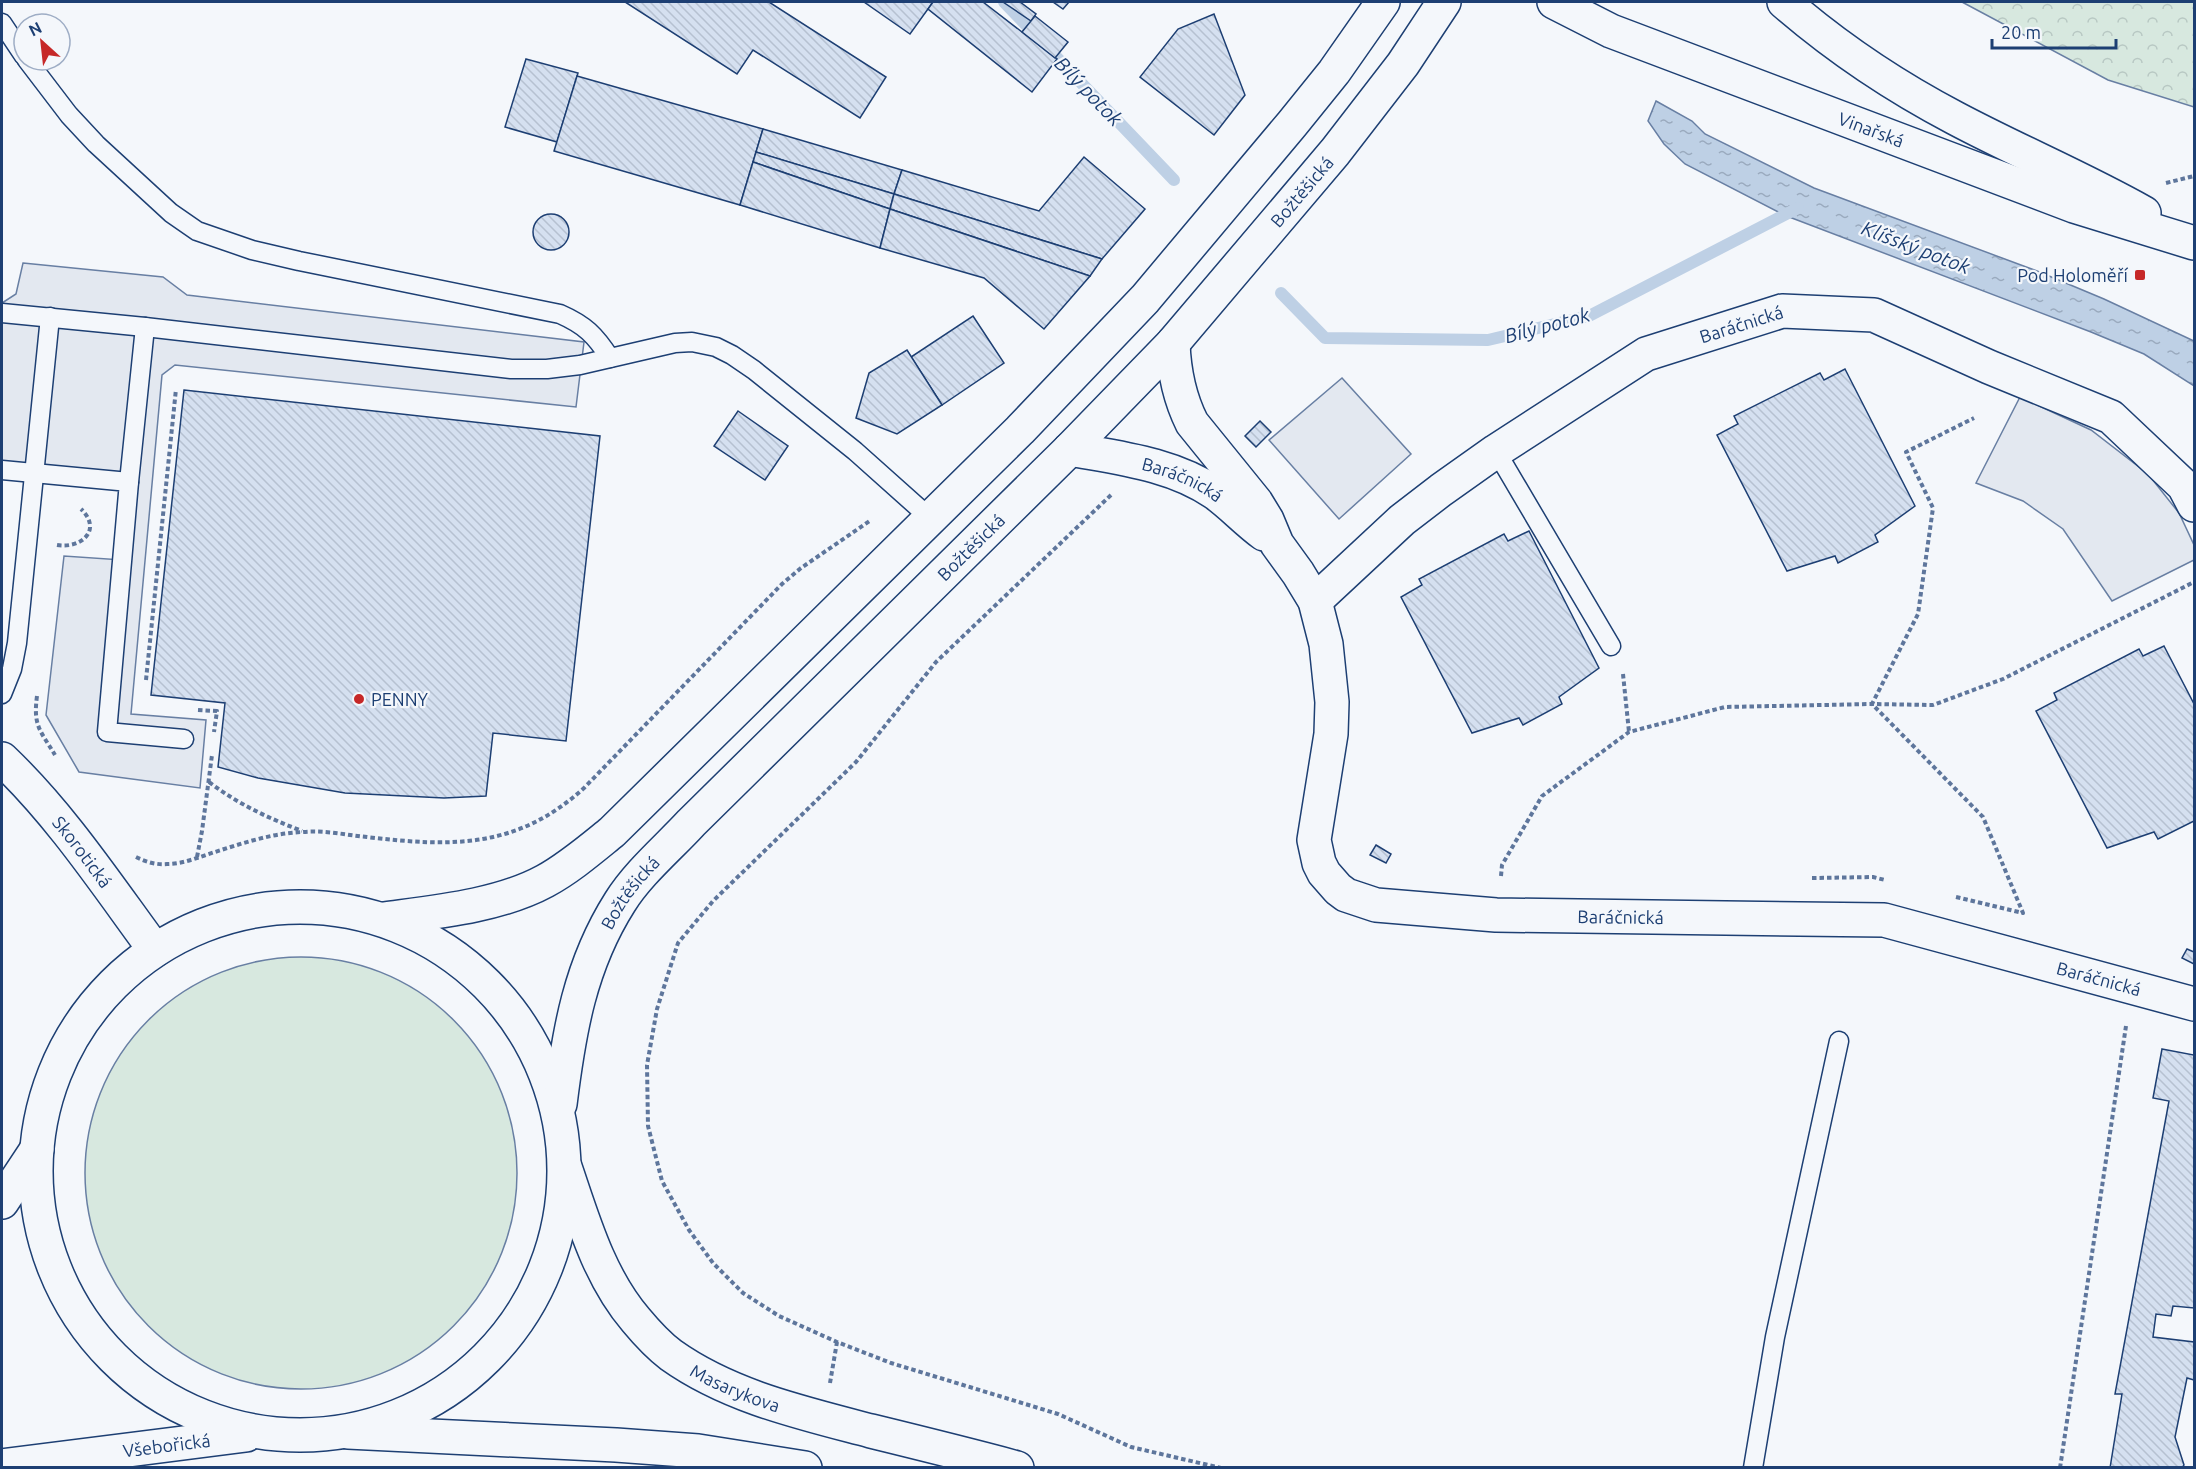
<svg xmlns="http://www.w3.org/2000/svg" width="2196" height="1469" viewBox="0 0 2196 1469" font-family="Ubuntu,sans-serif">
<defs>
<pattern id="forest-crowns" width="20" height="18" patternUnits="userSpaceOnUse" patternTransform="scale(1.5)"><rect width="20" height="18" fill="#d7e8df"/><path d="M2 6a3 3 0 1 1 6 0M12 15a3 3 0 1 1 6 0" fill="none" stroke="#b8c8c3"/></pattern>
<pattern id="water-ripples" width="26" height="14" patternUnits="userSpaceOnUse" patternTransform="scale(1.5)"><rect width="26" height="14" fill="#bed0e5"/><path d="M2 4q2-2 4 0t4 0M15 11q2-2 4 0t4 0" fill="none" stroke="#9aaabe"/></pattern>
<pattern id="building-back-hatch" width="6" height="6" patternUnits="userSpaceOnUse" patternTransform="scale(1.5)"><rect width="6" height="6" fill="#d5e0f0"/><path d="M-1 5l2 2M0 0l6 6M5-1l2 2" fill="none" stroke="#b6c1d1"/></pattern>
</defs>
<rect width="100%" height="100%" fill="#f4f7fb"/>
<circle fill="#d7e8df" stroke="#687fa3" stroke-width="1.5" cx="301" cy="1173" r="216"/>
<polygon fill="url(#forest-crowns)" stroke="#687fa3" stroke-width="1.5" points="1962,2 2194,2 2194,107 2108,80"/>
<g fill="#e3e8f0" stroke="#687fa3" stroke-width="1.5">
<polygon points="23,263 163,277 187,295 584,342 576,407 175,365 162,375 131,714 206,720 200,788 79,772 46,715 64,556 122,560 129,482 2,470 2,303 16,294"/>
<polygon points="1342,378 1411,454 1339,519 1269,440"/>
<polygon points="2020,397 2091,430 2148,474 2179,513 2194,545 2194,560 2112,601 2063,529 2023,501 1976,483"/>
</g>
<polygon fill="url(#water-ripples)" stroke="#687fa3" stroke-width="1.5" points="1656,101 1692,121 1705,134 1814,188 2037,271 2104,299 2194,341 2194,386 2144,354 2091,332 1784,215 1685,164 1664,144 1648,121"/>
<g fill="none" stroke-linecap="round" stroke-linejoin="round">
<g stroke="#bed0e5" stroke-width="12">
<polyline points="1004,2 1174,180"/>
<polyline points="1281,293 1325,338 1488,340 1589,316 1798,208"/>
</g>
</g>
<g fill="url(#building-back-hatch)" stroke="#1d3f73" stroke-width="1.5">
<polygon points="625,2 769,2 886,77 860,118 753,50 737,74"/>
<polygon points="864,2 933,2 910,34"/>
<polygon points="933,2 983,2 1057,59 1032,92 928,9"/>
<polygon points="1003,2 1020,2 1036,14 1031,21"/>
<polygon points="1053,2 1069,2 1063,9"/>
<polygon points="1214,14 1245,95 1214,135 1140,77 1178,29"/>
<polygon points="1035,16 1068,42 1055,58 1022,32"/>
<polygon points="526,59 578,73 557,142 505,127"/>
<polygon points="577,76 763,129 740,205 554,151"/>
<polygon points="763,129 902,170 894,194 756,152"/>
<polygon points="756,152 894,194 890,209 753,162"/>
<polygon points="1084,157 1145,209 1102,259 894,194 902,170 1039,211"/>
<polygon points="753,162 890,209 880,248 740,205"/>
<polygon points="894,194 1102,259 1090,276 890,209"/>
<polygon points="890,209 1090,276 1044,329 984,278 880,248"/>
<circle cx="551" cy="232" r="18"/>
<polygon points="973,316 1004,363 942,405 911,357"/>
<polygon points="907,350 942,405 897,434 856,418 869,373"/>
<polygon points="1845,369 1915,506 1875,535 1878,542 1838,563 1835,556 1787,571 1717,435 1738,424 1734,416 1820,373 1824,380"/>
<polygon points="184,390 600,436 566,741 493,733 486,796 444,798 345,793 258,778 218,767 225,703 151,695"/>
<polygon points="738,411 788,446 765,480 714,446"/>
<polygon points="1260,421 1271,432 1256,447 1245,436"/>
<polygon points="1529,531 1599,668 1559,697 1562,704 1523,725 1519,718 1472,733 1401,597 1422,585 1419,579 1504,534 1508,541"/>
<polygon points="2164,646 2194,704 2194,821 2158,839 2154,832 2107,848 2036,711 2057,700 2054,693 2139,649 2143,656"/>
<polygon points="1376,845 1391,854 1386,863 1370,855"/>
<polygon points="2187,949 2194,952 2194,964 2182,958"/>
<polygon points="2162,1049 2194,1055 2194,1308 2173,1306 2171,1316 2156,1314 2153,1337 2194,1342 2194,1380 2187,1378 2175,1437 2184,1465 2182,1468 2110,1468 2122,1394 2115,1394 2169,1101 2153,1098"/>
</g>
<g fill="none" stroke-linecap="round" stroke-linejoin="round">
<g stroke="#1d3f73" stroke-width="21">
<g id="lane">
<polyline points="2,23 24,56"/>
<path d="M 27,60 L 69,115 L 96,144 L 171,213 L 197,231 L 252,250 L 299,261 L 560,314 C 585,325 595,335 610,358"/>
<polyline points="2,313 145,327 511,369 547,369 580,365 675,343 692,342 716,347 732,355 754,370 855,451 930,518"/>
<polyline points="1496,451 1611,646"/>
<polyline points="2,470 129,482 107,732 184,739"/>
<polyline points="129,482 145,327"/>
<polyline points="2,694 12,669 17,643 50,317"/>
<polyline points="1753,1468 1775,1337 1839,1041"/>
</g>
</g>
<g stroke="#1d3f73" stroke-width="36">
<g id="street">
<path id="s1" d="M 1554,2 L 1611,31 L 2074,206 L 2194,243"/>
<path d="M 1784,2 C 1836,47 1894,86 1955,118 C 2017,151 2082,178 2144,213"/>
<path id="s2" d="M 1173,343 C 1174,372 1179,397 1192,423 L 1256,502 L 1267,520 L 1277,544 L 1298,573 L 1315,601 L 1326,644 L 1332,702 L 1331,734 L 1314,840 L 1319,863 L 1324,873 L 1338,889 L 1346,895 L 1376,905 L 1496,915 L 1884,920 L 2194,1004"/>
<path id="s3" d="M 1070,449 C 1119,458 1173,464 1215,493 C 1232,505 1246,521 1264,534"/>
<path id="s4" d="M 1315,601 L 1402,520 L 1441,490 L 1496,451 L 1646,354 L 1782,311 L 1874,315 L 1989,367 L 2111,417 L 2184,486 L 2194,505"/>
<path id="s5" d="M 2,759 C 61,815 107,885 155,950"/>
</g>
</g>
<g stroke="#1d3f73" stroke-width="36">
<g id="secondary">
<path id="s6" d="M 565,1167 C 583,1220 599,1277 636,1320 C 646,1332 659,1346 671,1355 C 730,1397 803,1413 871,1431 C 920,1443 969,1455 1017,1468"/>
<polyline points="348,1432 616,1445 698,1451 805,1468"/>
</g>
</g>
<g stroke="#1d3f73" stroke-width="36">
<g id="primary">
<circle cx="300" cy="1171" r="264"/>
<path d="M 384,919 C 436,912 499,906 545,881 C 569,868 591,849 612,832 L 1020,430 L 1145,299 L 1292,124 L 1334,72 L 1383,2"/>
<path id="s7" d="M 560,1104 C 569,1031 580,965 620,902 C 638,873 668,848 691,823 L 1070,449 L 1173,343 L 1335,152 L 1403,64 L 1444,2"/>
<polyline points="2,1202 37,1149"/>
<path id="s8" d="M 2,1466 L 246,1435"/>
</g>
</g>
<g stroke="#5e769c" stroke-width="4" stroke-dasharray="4.5 3" stroke-linecap="butt">
<polyline points="2166,183 2194,176"/>
<polyline points="1111,495 936,662 856,762 713,901 678,943 657,1009 647,1065 648,1126 662,1181 689,1230 713,1263 743,1293 779,1316 837,1342 891,1363 1058,1414 1131,1447 1221,1468"/>
<path d="M 57,545 C 81,549 103,530 81,509"/>
<polyline points="1623,674 1629,732"/>
<polyline points="146,680 176,389"/>
<path d="M 37,696 C 33,726 40,730 55,755"/>
<polyline points="198,710 217,711 214,732"/>
<path d="M 209,782 C 238,804 268,818 302,831"/>
<path d="M 136,857 C 146,862 156,865 167,864 C 183,864 199,857 215,852 C 243,843 273,833 303,832 C 325,830 346,835 367,837 C 451,847 517,849 584,788 L 782,584 L 801,568 L 871,520"/>
<polyline points="197,857 202,831 212,755"/>
<polyline points="1501,876 1502,865 1542,796 1629,732 1725,707 1872,704 1933,705 2003,679 2194,582"/>
<polyline points="1812,878 1873,877 1885,880"/>
<polyline points="1956,897 2023,913 1983,817 1872,704 1918,614 1933,508 1906,452 1974,418"/>
<polyline points="830,1383 837,1342"/>
<polyline points="2060,1468 2126,1026"/>
</g>
<use href="#lane" stroke="#f4f7fb" stroke-width="18"/>
<use href="#street" stroke="#f4f7fb" stroke-width="33"/>
<use href="#secondary" stroke="#f4f7fb" stroke-width="33"/>
<use href="#primary" stroke="#f4f7fb" stroke-width="33"/>
</g>
<g fill="#c62828" stroke="#f4f7fb" stroke-width="2">
<rect x="2134" y="269" width="12" height="12" rx="3"/>
<circle cx="359" cy="699" r="6"/>
</g>
<g text-anchor="middle" dominant-baseline="central" stroke-width="4.5" stroke-linejoin="round" paint-order="stroke">
<g font-size="18" fill="#1d3f73" stroke="#f4f7fb">
<text stroke="none"><textPath href="#s1" startOffset="342">Vinařská</textPath></text>
<text stroke="none"><textPath href="#s7" startOffset="1198">Božtěšická</textPath></text>
<text stroke="none"><textPath href="#s4" startOffset="514">Baráčnická</textPath></text>
<text stroke="none"><textPath href="#s3" startOffset="117">Baráčnická</textPath></text>
<text stroke="none"><textPath href="#s7" startOffset="712">Božtěšická</textPath></text>
<text stroke="none"><textPath href="#s5" startOffset="123">Skorotická</textPath></text>
<text stroke="none"><textPath href="#s7" startOffset="226">Božtěšická</textPath></text>
<text stroke="none"><textPath href="#s2" startOffset="885">Baráčnická</textPath></text>
<text stroke="none"><textPath href="#s2" startOffset="1371">Baráčnická</textPath></text>
<text stroke="none"><textPath href="#s6" startOffset="292">Masarykova</textPath></text>
<text stroke="none"><textPath href="#s8" startOffset="166">Všebořická</textPath></text>
</g>
<g font-size="18" fill="#1d3f73" stroke="#f4f7fb" text-anchor="end">
<text x="2128" y="275">Pod Holoměří</text>
<text x="371" y="699" text-anchor="start">PENNY</text>
</g>
<g font-size="20" font-style="italic" fill="#1d3f73" stroke="#f4f7fb">
<text transform="translate(1089 91) rotate(46)">Bílý potok</text>
<text transform="translate(1916 247) rotate(21)">Klíšský potok</text>
<text transform="translate(1547 325) rotate(-15)">Bílý potok</text>
</g>
</g>
<rect width="2196" height="1469" fill="none" stroke="#1d3f73" stroke-width="6"/>
<g transform="translate(42 42) rotate(333)"><circle r="28" fill="#f4f7fb" stroke="#9eadc5" stroke-width="1.5"/>
<path d="M0-4.5L10 22L0 15L-10 22Z" fill="#c62828"/>
<text y="-9" font-size="16" font-weight="bold" text-anchor="middle" fill="#1d3f73">N</text>
</g>
<path d="M1992 39v9h124v-9" fill="none" stroke="#1d3f73" stroke-width="3"/>
<text x="2001" y="39" font-size="18" fill="#1d3f73" stroke="#f4f7fb" stroke-width="4.5" paint-order="stroke">20 m</text>
</svg>
